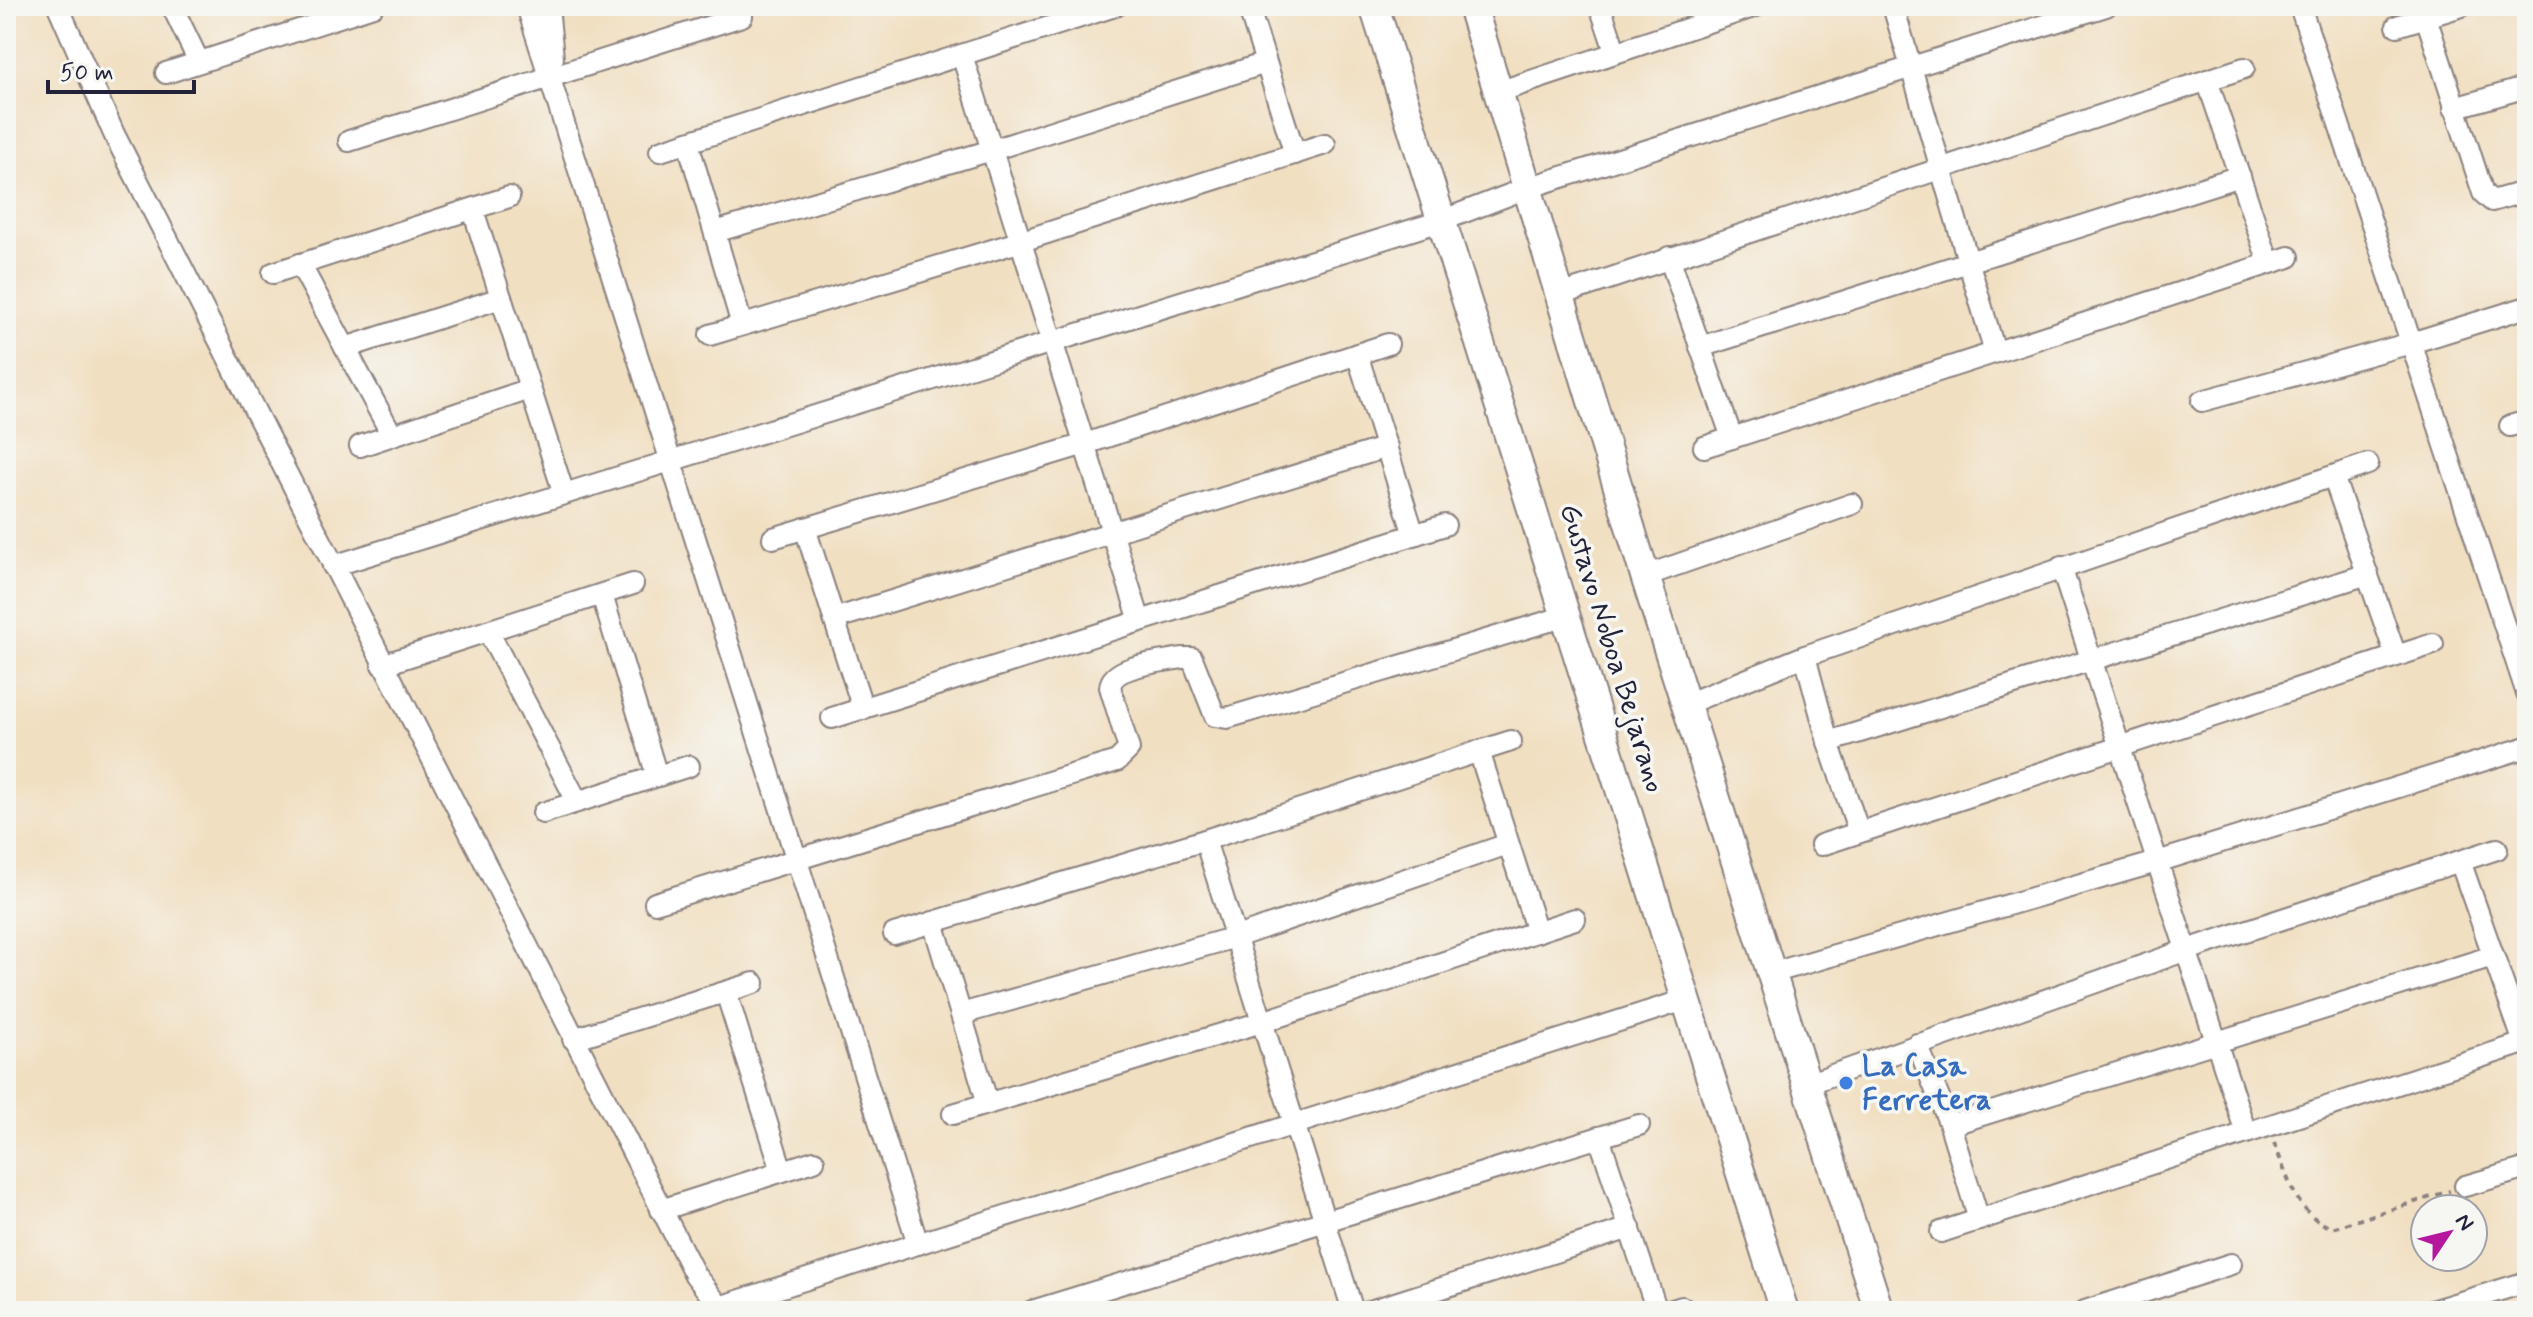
<svg xmlns="http://www.w3.org/2000/svg" width="2533" height="1317" viewBox="0 0 2533 1317" font-family="Mynerve,sans-serif">
<rect width="100%" height="100%" fill="#f6f6f2"/>
<filter id="ink" filterUnits="userSpaceOnUse"><feTurbulence type="fractalNoise" baseFrequency=".0125" numOctaves="2"/><feDisplacementMap in="SourceGraphic" scale="16" xChannelSelector="R" yChannelSelector="G"/><feConvolveMatrix kernelMatrix="1 2 1 2 8 2 1 2 1" color-interpolation-filters="sRGB"/></filter>
<filter id="wash" filterUnits="userSpaceOnUse"><feTurbulence type="fractalNoise" baseFrequency=".006" numOctaves="4" result="noise"/><feDisplacementMap in="SourceGraphic" scale="32" xChannelSelector="R" yChannelSelector="G"/><feGaussianBlur stdDeviation="1.8" result="paint"/><feColorMatrix in="noise" values="0 0 0 0 0 0 0 0 0 0 0 0 0 0 0 0 0 1.4 0 .05"/><feComposite in="paint" operator="in"/></filter>
<g filter="url(#wash)">
<rect width="100%" height="100%" fill="#f1dfc1"/>
</g>
<g filter="url(#ink)">
<g fill="none" stroke-linecap="round" stroke-linejoin="round">
<g stroke="#8a807e" stroke-width="24">
<g id="street">
<polyline points="58,6 114,134 695,1275 723,1311"/>
<polyline points="172,6 199,62"/>
<polyline points="527,6 918,1244"/>
<polyline points="548,6 553,58"/>
<polyline points="1248,6 1295,154"/>
<polyline points="1600,6 1615,51"/>
<polyline points="1893,6 1995,352"/>
<polyline points="2300,6 2527,694"/>
<polyline points="2426,17 2483,193 2492,201 2527,191"/>
<polyline points="2397,26 2462,6"/>
<polyline points="962,55 1140,621"/>
<polyline points="166,73 373,6"/>
<polyline points="2207,80 2269,263"/>
<polyline points="1498,92 1756,6"/>
<polyline points="2454,108 2527,87"/>
<polyline points="349,141 742,16"/>
<polyline points="688,143 742,325"/>
<polyline points="660,151 1115,6"/>
<polyline points="473,210 564,494"/>
<polyline points="715,232 992,150 1266,63"/>
<polyline points="1669,257 1732,438"/>
<polyline points="300,264 392,435"/>
<polyline points="273,273 509,197"/>
<polyline points="1560,295 2244,68"/>
<polyline points="710,335 1022,241 1325,144"/>
<polyline points="1700,347 2240,176"/>
<polyline points="345,348 501,298"/>
<polyline points="1357,354 1414,535"/>
<polyline points="2202,401 2411,343 2527,307"/>
<polyline points="2510,426 2527,421"/>
<polyline points="360,446 530,389"/>
<polyline points="1704,447 2289,257"/>
<polyline points="2333,476 2396,656"/>
<polyline points="805,528 863,709"/>
<polyline points="773,538 1085,444 1388,344"/>
<polyline points="333,566 1441,221 1527,188 2106,6"/>
<polyline points="2061,567 2246,1133"/>
<polyline points="1645,576 1852,504"/>
<polyline points="602,595 657,776"/>
<polyline points="834,619 1387,447"/>
<polyline points="488,631 577,801"/>
<polyline points="1805,656 1828,742 1859,832"/>
<polyline points="382,665 633,584"/>
<polyline points="1686,704 1805,656 2368,464"/>
<polyline points="832,718 1445,525"/>
<polyline points="1828,742 2368,574"/>
<polyline points="1479,751 1537,932"/>
<polyline points="543,813 689,766"/>
<polyline points="1205,840 1353,1311"/>
<polyline points="1821,845 2433,644"/>
<polyline points="2460,861 2524,1043"/>
<path d="M 655,903 L 1117,761 L 1129,749 L 1110,687 C 1112,665 1162,662 1182,658 L 1192,658 L 1215,716 L 1227,718 L 1566,616"/>
<polyline points="933,922 988,1104"/>
<polyline points="894,934 1205,840 1511,741"/>
<polyline points="1772,973 2157,862 2527,747"/>
<polyline points="726,992 782,1171"/>
<polyline points="961,1014 1236,937 1508,844"/>
<polyline points="573,1039 754,983"/>
<polyline points="1917,1044 1950,1125 1979,1220"/>
<polyline points="1807,1084 2187,950 2497,849"/>
<polyline points="953,1114 1262,1022 1575,919"/>
<polyline points="1950,1125 2493,956"/>
<polyline points="1599,1137 1657,1311"/>
<polyline points="2465,1186 2527,1168"/>
<polyline points="661,1210 814,1161"/>
<polyline points="1941,1232 2527,1042"/>
<polyline points="719,1307 1685,1000"/>
<polyline points="1032,1311 1639,1125"/>
<polyline points="1370,1311 1630,1228"/>
<polyline points="1669,1311 1682,1307"/>
<polyline points="2085,1311 2231,1264"/>
<polyline points="2431,1311 2527,1282"/>
</g>
</g>
<g stroke="#8a807e" stroke-width="32">
<g id="secondary">
<polyline points="1374,6 1784,1311"/>
<polyline points="1472,6 1645,576 1879,1311"/>
</g>
</g>
<path stroke="#8a807e" stroke-width="4" stroke-dasharray="6 6" stroke-linecap="butt" d="M 2274,1143 C 2288,1177 2295,1214 2332,1228 L 2450,1191"/>
<use href="#street" stroke="#fff" stroke-width="20"/>
<use href="#secondary" stroke="#fff" stroke-width="28"/>
</g>
</g>
<circle fill="#3f7fe0" stroke="#f6f6f2" stroke-width="3" cx="1846" cy="1083" r="8"/>
<g text-anchor="middle" dominant-baseline="central" stroke-width="7" stroke-linejoin="round" paint-order="stroke">
<g font-size="30" fill="#22223b" stroke="#f6f6f2">
<text transform="translate(1612 648) rotate(73)">Gustavo Noboa Bejarano</text>
</g>
<g font-size="30" font-weight="bold" fill="#366cbe" stroke="#f6f6f2" text-anchor="start">
<text x="1862" y="1066">La Casa<tspan x="1862" dy="34">Ferretera</tspan></text>
</g>
</g>
<rect width="2533" height="1317" fill="none" stroke="#f6f6f2" stroke-width="32"/>
<g transform="translate(2449 1233) rotate(55)"><circle r="38" fill="#f6f6f2" stroke="#a1a1a9" stroke-width="2"/>
<path d="M0-6L14 30L0 20L-14 30Z" fill="#b5179e"/>
<text y="-12" font-size="22" font-weight="bold" text-anchor="middle" fill="#22223b">N</text>
</g>
<path d="M48 80v12h146v-12" fill="none" stroke="#22223b" stroke-width="4"/>
<text x="60" y="80" font-size="24" fill="#22223b" stroke="#f6f6f2" stroke-width="6" paint-order="stroke">50 m</text>
</svg>
